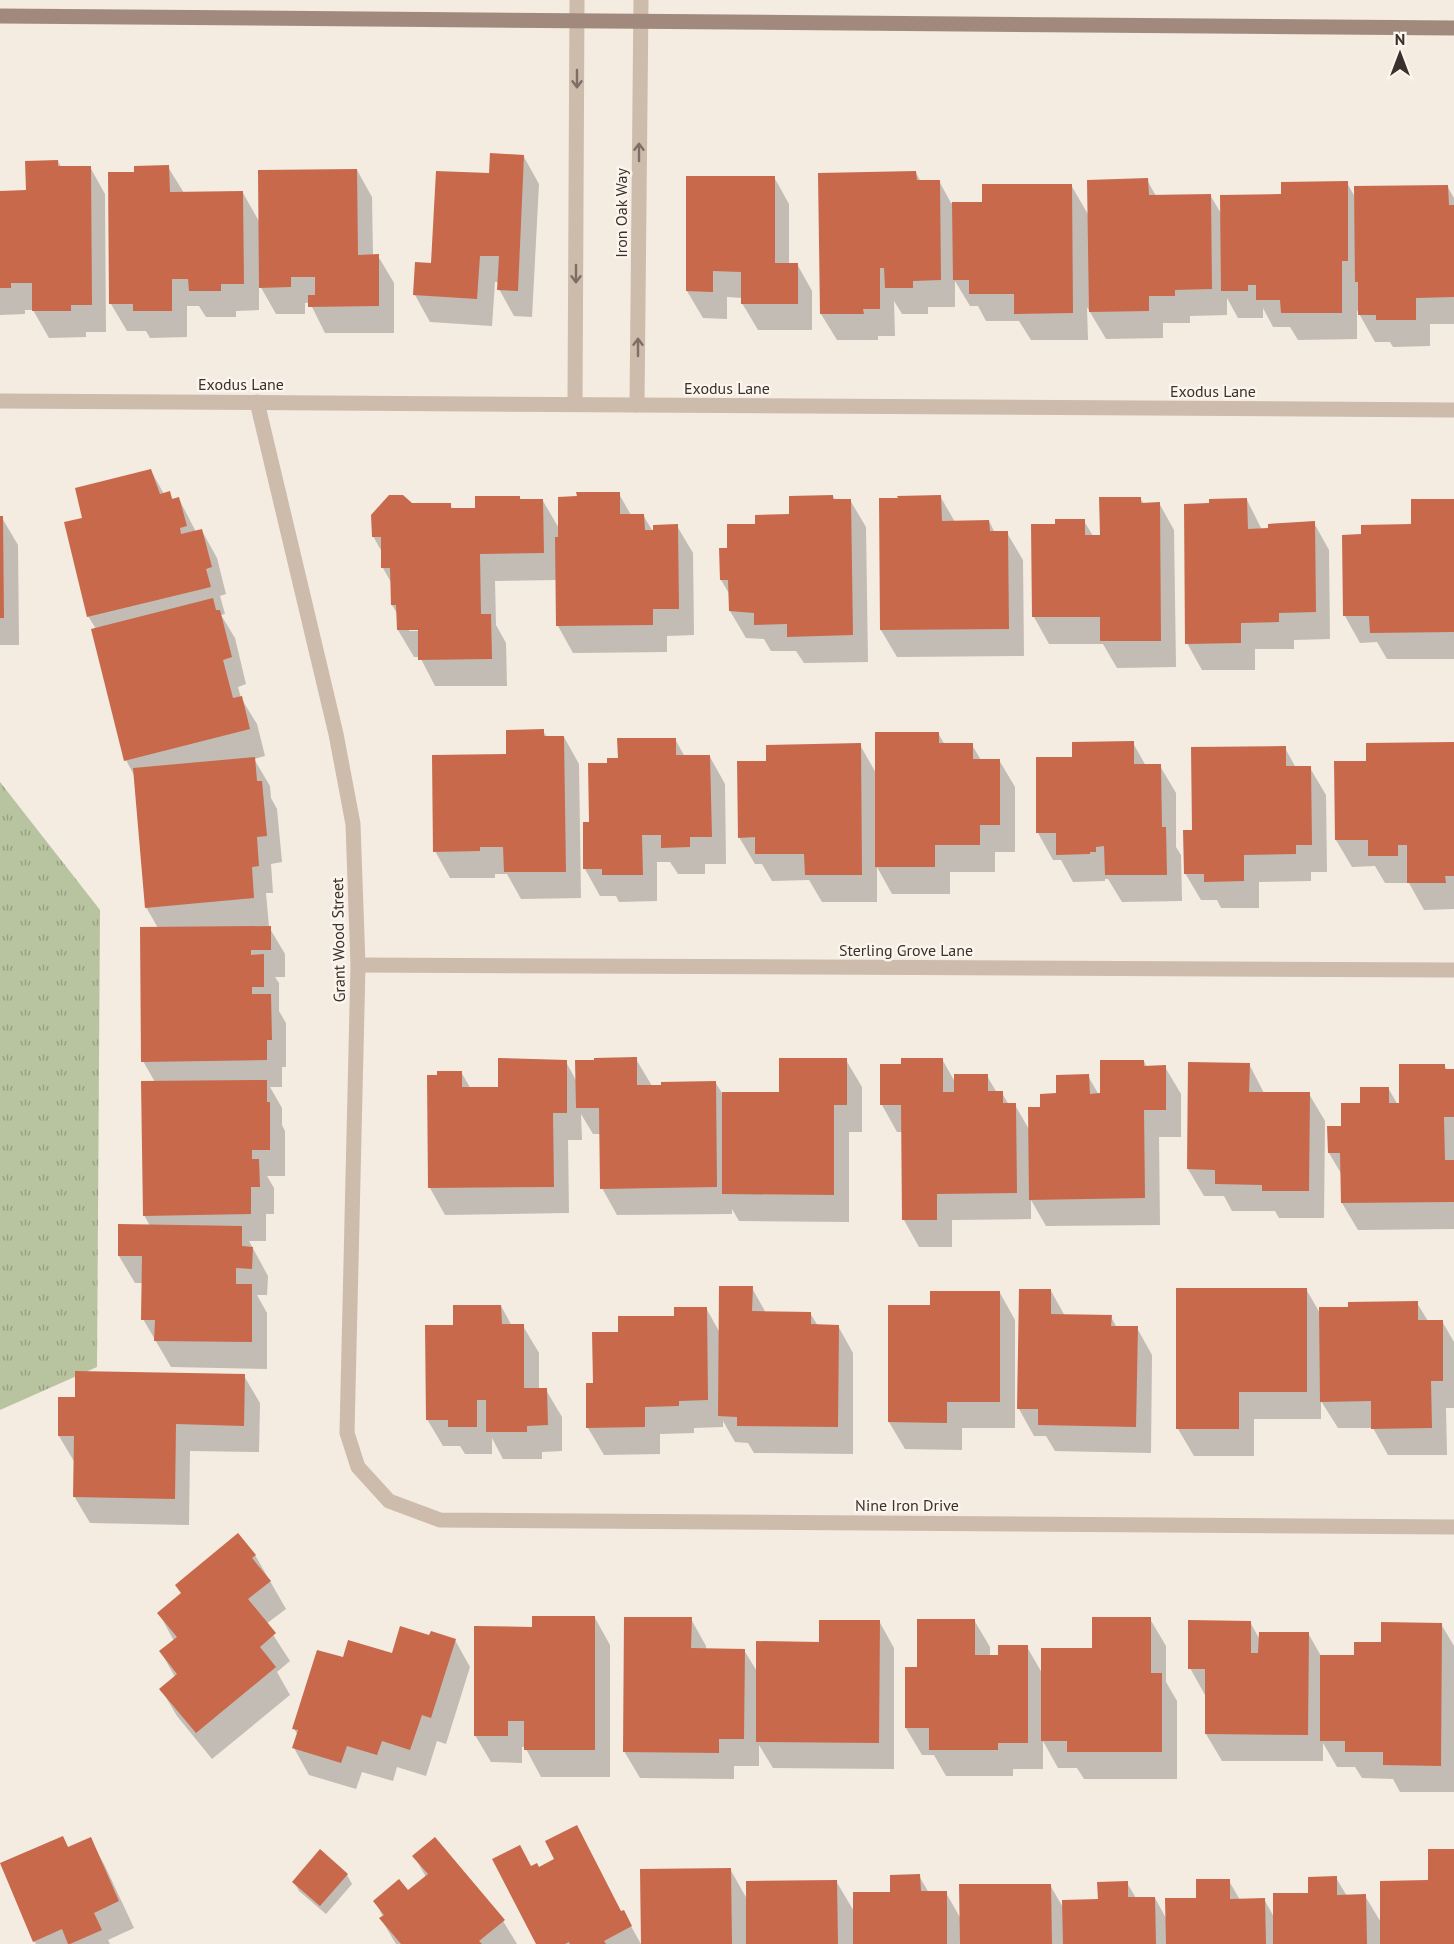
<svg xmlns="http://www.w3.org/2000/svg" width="1454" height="1944" viewBox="0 0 1454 1944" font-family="'PT Sans',sans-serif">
<defs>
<pattern id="grass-tufts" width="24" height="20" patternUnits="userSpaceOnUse" patternTransform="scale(1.5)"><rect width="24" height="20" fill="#b8c4a0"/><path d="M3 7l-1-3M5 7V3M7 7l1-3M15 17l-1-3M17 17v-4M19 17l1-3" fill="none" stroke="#97a083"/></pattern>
</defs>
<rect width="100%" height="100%" fill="#f4ebe1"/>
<polygon fill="url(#grass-tufts)" points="0,782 100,910 97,1367 0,1410"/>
<g fill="#0003" fill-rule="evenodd">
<polygon points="524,157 539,184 532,317 514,316 499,289 499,282 495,282 492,326 430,322 415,295 490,175"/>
<polygon points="58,161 61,167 90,167 105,194 106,332 86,332 86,337 49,338 33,310 25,310 25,314 0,315 0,192 27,192"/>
<polygon points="168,167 184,193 243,193 260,223 357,170 372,197 373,256 378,256 394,283 394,333 325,333 310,303 305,303 305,314 276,314 259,284 259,310 236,311 236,317 206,317 199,306 187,306 187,337 150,338 146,331 127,331 111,304 135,174"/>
<polygon points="916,173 921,182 939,181 951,203 983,203 1071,185 1089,216 1147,180 1156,196 1210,195 1222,215 1283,195 1347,183 1355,197 1447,186 1454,198 1454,324 1430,324 1430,346 1393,347 1390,342 1375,342 1357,310 1357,339 1298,340 1290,327 1273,327 1263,308 1263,318 1238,318 1227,298 1227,315 1190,316 1190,323 1163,323 1163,338 1106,339 1087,307 1088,340 1031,340 1019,321 986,321 978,306 970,306 955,281 955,307 928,307 928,314 902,314 894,301 895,336 878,336 878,340 837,340 821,314"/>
<polygon points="774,177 789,204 789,264 797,264 812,291 812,330 758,330 742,303 743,298 727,297 727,319 703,318 687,291"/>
<polygon points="151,471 164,494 169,493 174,501 179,499 196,532 202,531 217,558 226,594 220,596 225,614 221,615 235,638 246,684 238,687 241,698 257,724 265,756 254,759 270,786 271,798 277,809 282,862 271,864 273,893 266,893 269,927 285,954 285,977 275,977 279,983 279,1011 286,1023 286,1067 282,1067 282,1087 270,1087 282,1108 282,1125 285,1131 285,1176 267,1176 274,1188 274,1214 266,1214 266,1241 249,1241 268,1276 267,1295 257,1295 267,1313 267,1369 171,1367 143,1319 143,1283 135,1283 119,1256 150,1226 144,1215 155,1082 143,1061 158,928 146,907 135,777 126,760 96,629 88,616 84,519"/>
<path d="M 619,494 L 631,515 L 643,515 L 655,535 L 677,526 L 693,553 L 694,635 L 667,636 L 667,652 L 573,653 L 558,626 L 557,580 L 495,581 L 496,625 L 506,643 L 507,686 L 435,686 L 420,657 L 414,657 L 398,630 L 398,615 L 392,605 L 392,584 L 383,568 L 382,552 L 373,536 L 411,505 L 450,505 L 453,510 L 476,510 L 519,497 L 522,501 L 543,501 L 560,530 ZM 409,628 L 426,631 L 409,631 Z"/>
<polygon points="833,496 835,500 850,500 866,527 868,662 804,663 796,651 771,651 764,639 746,638 730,611 730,595 721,580 728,549 757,526 791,516"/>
<polygon points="940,496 955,522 989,521 995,533 1007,533 1023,560 1024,656 897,657 881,630"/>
<polygon points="1140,498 1144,504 1159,503 1174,530 1176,667 1117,668 1103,644 1049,644 1034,617 1032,525 1057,525 1084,521 1093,536 1101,536"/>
<polygon points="1247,500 1262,530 1314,523 1329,550 1330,639 1294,640 1294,649 1255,649 1255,670 1202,670 1187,643"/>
<polygon points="1454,501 1454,659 1387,659 1377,642 1360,643 1345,616 1362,536 1413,526"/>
<polygon points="0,518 2,518 18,545 19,645 0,645"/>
<polygon points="543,731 547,737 564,737 579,764 581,898 521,899 507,874 495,874 495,878 450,878 435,851"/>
<polygon points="938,733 945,745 972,745 981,760 999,760 1015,787 1015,852 995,852 995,872 950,872 950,894 892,894 877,867 877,902 822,902 809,880 772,881 762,864 755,864 739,837 767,762 860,745 876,773"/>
<polygon points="675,739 685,757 710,757 725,784 726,864 705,864 705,874 678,874 670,862 657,862 657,901 619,902 616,896 600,896 585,869 590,824 609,764"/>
<polygon points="1133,743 1146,766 1160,766 1176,793 1176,847 1181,855 1182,901 1122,902 1108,879 1105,879 1105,881 1073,882 1061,860 1053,860 1038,833"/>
<polygon points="1454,744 1454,909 1424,910 1409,883 1385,883 1375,866 1352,867 1336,840 1367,762"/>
<polygon points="1285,748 1296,768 1310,768 1326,795 1327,872 1311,872 1311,881 1259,882 1259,908 1221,908 1217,900 1201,900 1185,873 1194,831"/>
<polygon points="636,1059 652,1086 715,1082 722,1093 780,1093 846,1060 862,1087 862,1132 849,1132 849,1222 739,1221 732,1209 732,1214 617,1215 602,1188 601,1134 593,1134 581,1114 582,1140 568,1140 569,1213 445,1215 430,1188 461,1072 471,1089 500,1089 566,1062 577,1082"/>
<polygon points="942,1059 955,1082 987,1076 997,1093 1002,1093 1009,1105 1015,1105 1030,1131 1041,1108 1057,1094 1088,1076 1099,1095 1144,1061 1147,1068 1165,1067 1181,1094 1181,1137 1159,1137 1160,1225 1046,1226 1031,1200 1031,1219 952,1220 952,1247 919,1247 904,1220 903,1132 897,1132 882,1105 902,1066"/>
<polygon points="1190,1064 1249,1064 1264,1093 1309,1094 1325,1121 1324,1218 1279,1218 1275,1211 1232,1211 1224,1196 1204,1196 1188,1169"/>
<polygon points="1444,1065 1447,1070 1454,1070 1454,1229 1358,1230 1342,1203 1342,1175 1329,1153 1343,1127 1362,1105 1388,1088 1398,1105"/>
<polygon points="752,1288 766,1313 810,1313 818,1326 838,1326 853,1353 853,1454 754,1453 748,1443 735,1442 723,1421 723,1427 694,1428 694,1433 660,1434 660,1454 604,1455 588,1428 594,1384 620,1334 706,1308 720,1333"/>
<polygon points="1306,1289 1321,1315 1417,1303 1428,1321 1442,1321 1454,1342 1454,1408 1446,1408 1447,1455 1388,1455 1373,1428 1338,1428 1321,1401 1321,1419 1254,1419 1254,1456 1194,1456 1178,1429"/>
<polygon points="1021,1290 1051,1291 1065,1316 1111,1317 1117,1328 1137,1328 1152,1355 1151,1453 1055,1451 1046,1436 1034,1436 1019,1409"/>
<polygon points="1000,1293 1015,1320 1015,1428 962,1428 962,1450 905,1449 889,1422 931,1307"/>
<polygon points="501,1306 512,1326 523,1326 539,1353 539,1390 546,1390 562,1417 562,1451 542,1452 542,1459 503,1459 492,1438 492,1454 465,1454 460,1446 443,1446 427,1419 454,1326"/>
<polygon points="244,1376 260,1403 259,1452 190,1451 189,1525 90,1523 74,1496 75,1463 59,1436 60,1399 76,1399"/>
<polygon points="255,1555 286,1609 266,1624 290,1661 277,1672 290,1695 212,1759 177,1716 161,1689 175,1677 161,1652 174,1641 159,1613 182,1594 177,1586"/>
<polygon points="595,1618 610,1645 610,1777 541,1777 525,1747 522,1747 522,1763 491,1762 475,1735 534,1629"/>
<polygon points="691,1619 706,1646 706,1650 744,1650 758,1673 821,1643 879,1621 894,1648 894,1769 773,1768 759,1745 759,1766 734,1766 734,1779 640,1778 624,1751"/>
<polygon points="1150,1619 1166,1646 1166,1682 1177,1701 1177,1779 1084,1779 1077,1768 1058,1768 1043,1741 1043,1769 1013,1769 1013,1776 946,1776 934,1755 922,1755 906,1728 906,1669 919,1669 974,1620 990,1647 990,1656 1000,1656 1027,1647 1042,1673"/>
<polygon points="1250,1622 1260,1640 1308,1633 1321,1656 1355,1657 1383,1644 1441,1624 1454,1646 1454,1792 1400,1792 1393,1779 1362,1778 1355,1767 1337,1767 1323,1743 1323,1761 1222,1761 1206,1734 1205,1695 1190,1668"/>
<polygon points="430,1637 455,1640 470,1667 446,1744 437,1741 426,1776 397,1767 393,1781 362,1772 356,1789 309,1775 294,1748 298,1735 294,1729 344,1659 393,1655"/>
<polygon points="62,1838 68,1848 90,1839 105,1866 134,1928 108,1940 110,1944 36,1944 34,1941 1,1865"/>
<polygon points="1454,1850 1454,1944 642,1944 730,1869 747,1899 836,1881 855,1913 892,1894 919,1876 929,1893 946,1893 961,1919 1050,1885 1064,1909 1099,1901 1127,1883 1136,1898 1155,1898 1167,1920 1229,1881 1240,1900 1264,1899 1274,1917 1336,1878 1347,1896 1365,1896 1382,1924 1429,1881"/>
<polygon points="320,1851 347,1875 352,1884 326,1914 299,1891 294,1882"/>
<polygon points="414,1856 503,1921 517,1944 396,1944 381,1919 383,1917 375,1901 408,1892 426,1877"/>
<polygon points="531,1867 539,1869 623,1912 641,1944 538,1944"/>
</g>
<g fill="#c8694b">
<polygon points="490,153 524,155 518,291 497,290 499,256 480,256 477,299 413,295 415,262 431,263 436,171 489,173"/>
<polygon points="58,160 58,166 91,166 92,305 71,305 71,311 32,311 32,283 11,283 11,288 0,288 0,191 26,190 25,161"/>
<polygon points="169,165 170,192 243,191 244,284 221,284 221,291 189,291 188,279 172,279 172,311 133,311 133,304 109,304 108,172 134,172 134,166"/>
<polygon points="357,169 358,255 379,254 379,306 308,307 308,295 315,295 315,277 291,277 291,287 259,288 258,170"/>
<polygon points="916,171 917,180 940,180 941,280 913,281 913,288 885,288 884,268 880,268 880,309 863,309 864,314 820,314 818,173"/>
<polygon points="686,176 775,176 775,263 798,263 798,304 741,304 741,272 713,271 713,292 686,291"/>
<polygon points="1148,178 1149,195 1211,194 1212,289 1175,290 1175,296 1149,296 1149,311 1089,312 1087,180"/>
<polygon points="1348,181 1348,261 1342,261 1342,313 1281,313 1280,300 1256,300 1256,285 1248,285 1248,291 1221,291 1220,195 1281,194 1281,182"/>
<polygon points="982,184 1072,184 1073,313 1014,314 1014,294 969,294 969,280 953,280 952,202 982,202"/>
<polygon points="1448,185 1449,205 1454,205 1454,297 1416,298 1416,320 1376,320 1376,315 1358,315 1358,282 1355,282 1354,186"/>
<polygon points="151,469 160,494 170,491 172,499 179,497 187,526 180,528 181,534 202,529 212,567 206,569 211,587 87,617 64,522 82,518 75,488"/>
<polygon points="576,492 620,492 620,514 644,514 645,530 653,530 653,525 678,524 679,609 653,609 653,625 556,626 555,537 558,537 558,497 577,496"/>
<polygon points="389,495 403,495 412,503 451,503 451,508 475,508 475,496 520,496 520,499 543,499 544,553 480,554 481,614 491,614 492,659 418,660 418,630 397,630 396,605 391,605 390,568 381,568 381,537 372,537 371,515"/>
<polygon points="833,495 833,499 851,499 853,635 787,637 787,624 754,625 754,613 729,611 728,580 720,580 719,548 727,548 727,524 755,524 755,515 789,514 789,496"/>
<polygon points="941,495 942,521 989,520 990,531 1008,531 1009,629 880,630 879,498 898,498 897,496"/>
<polygon points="1099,497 1141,497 1141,503 1160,502 1161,641 1100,641 1100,617 1032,617 1031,524 1055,524 1055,519 1085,519 1085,535 1100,535"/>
<polygon points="1247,498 1248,529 1268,528 1268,524 1315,521 1316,612 1279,613 1279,622 1241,623 1241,643 1185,644 1184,504 1209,503 1209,499"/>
<polygon points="1411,499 1454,499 1454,632 1370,633 1369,616 1343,616 1342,535 1361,534 1361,525 1411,524"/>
<polygon points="0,516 3,516 4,618 0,618"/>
<polygon points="213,598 216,610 220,610 232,657 223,660 233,698 242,696 250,729 124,761 91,629"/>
<polygon points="544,729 544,736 564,736 566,872 504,872 503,847 480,847 480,851 433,852 432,755 506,754 506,730"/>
<polygon points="875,732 939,732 939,743 973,743 973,759 1000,759 1000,825 980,825 980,845 935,845 935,867 875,867"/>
<polygon points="617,738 676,738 676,755 710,755 712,837 690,837 690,847 661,848 661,835 642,835 643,875 602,875 602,869 583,869 583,822 589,822 588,763 607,763 607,758 618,758"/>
<polygon points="1134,741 1134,764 1161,764 1162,827 1166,827 1167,875 1105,875 1104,846 1096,847 1096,852 1090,852 1090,854 1056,855 1056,833 1036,833 1036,757 1072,757 1072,742"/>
<polygon points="1454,742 1454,876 1445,876 1446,883 1407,883 1407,845 1398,845 1398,856 1368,856 1368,840 1335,840 1334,761 1366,761 1366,743"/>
<polygon points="861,743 862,875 805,875 804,854 755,854 755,837 738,838 737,761 766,761 766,745"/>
<polygon points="1286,746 1286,766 1311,766 1312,845 1296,845 1296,854 1244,855 1244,881 1204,882 1204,874 1184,874 1183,830 1192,830 1191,747"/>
<polygon points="255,757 257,781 262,781 267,836 257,837 259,866 252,867 254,898 145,908 133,768"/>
<polygon points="271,926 271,950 251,950 251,955 264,954 264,987 252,987 252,994 271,994 272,1040 267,1040 267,1060 141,1062 140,927"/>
<polygon points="637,1057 637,1085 661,1085 661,1082 716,1081 717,1187 600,1189 599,1108 576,1108 575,1060 594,1060 594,1058"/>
<polygon points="498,1058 567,1060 567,1113 553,1113 554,1187 428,1188 427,1075 437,1075 437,1071 462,1071 462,1087 498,1087"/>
<polygon points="779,1058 847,1058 847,1105 834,1105 834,1195 722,1194 722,1092 779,1092"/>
<polygon points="901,1058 943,1058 943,1092 954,1092 954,1074 988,1074 988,1091 1003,1091 1003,1103 1016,1103 1017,1193 937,1194 937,1220 902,1220 901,1105 880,1105 880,1064 901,1064"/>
<polygon points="1100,1060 1144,1060 1144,1066 1166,1065 1166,1110 1144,1110 1145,1198 1029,1200 1028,1107 1040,1107 1040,1094 1056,1093 1056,1075 1089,1074 1090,1094 1100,1093"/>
<polygon points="1188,1062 1250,1063 1249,1092 1310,1092 1309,1191 1262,1191 1262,1185 1215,1184 1215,1170 1187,1169"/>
<polygon points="1399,1064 1445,1064 1445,1069 1454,1069 1454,1117 1444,1117 1445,1160 1454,1160 1454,1202 1341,1203 1340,1153 1328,1153 1327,1126 1341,1126 1341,1103 1360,1103 1360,1087 1389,1087 1389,1103 1399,1103"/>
<polygon points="267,1080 267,1102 270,1102 270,1150 252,1150 252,1159 259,1159 260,1187 251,1187 251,1214 143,1216 141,1081"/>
<polygon points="118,1224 242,1226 242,1246 253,1247 252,1269 236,1268 236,1284 252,1284 252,1342 154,1341 155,1320 141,1320 142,1256 118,1256"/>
<polygon points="719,1286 753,1286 752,1311 811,1312 811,1324 839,1325 838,1427 737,1426 737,1417 718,1416"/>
<polygon points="1176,1288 1307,1288 1307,1392 1239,1392 1239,1429 1176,1429"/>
<polygon points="1019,1289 1051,1289 1051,1314 1112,1315 1111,1326 1138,1326 1136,1427 1038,1425 1038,1409 1017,1409"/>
<polygon points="930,1291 1000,1291 1000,1402 947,1402 947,1423 888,1422 888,1305 930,1305"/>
<polygon points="1418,1301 1418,1320 1443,1320 1443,1381 1431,1381 1432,1428 1371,1429 1371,1401 1320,1402 1319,1307 1348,1307 1348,1302"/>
<polygon points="453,1305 501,1305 502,1324 524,1324 524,1388 547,1388 548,1425 527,1426 527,1432 486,1432 486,1400 477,1400 477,1427 448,1427 448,1420 426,1420 425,1325 453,1325"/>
<polygon points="674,1307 707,1307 708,1400 679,1401 679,1406 645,1407 645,1427 586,1428 586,1383 593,1383 592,1332 618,1332 618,1316 674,1316"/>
<polygon points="75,1371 245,1374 244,1426 176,1424 175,1499 73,1497 74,1436 58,1436 58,1397 75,1397"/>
<polygon points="238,1533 256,1555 252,1558 271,1581 248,1599 276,1633 260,1647 276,1667 196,1733 159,1689 177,1674 159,1651 177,1637 157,1613 181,1593 175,1585"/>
<polygon points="532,1616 595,1616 595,1750 524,1750 524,1721 508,1721 508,1736 474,1736 474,1626 532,1627"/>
<polygon points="624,1617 692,1617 691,1648 745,1649 744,1739 719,1739 719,1753 623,1752"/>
<polygon points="1092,1617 1151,1617 1151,1673 1162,1673 1162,1752 1067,1752 1067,1741 1041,1741 1041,1648 1092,1648"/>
<polygon points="917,1619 975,1619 975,1655 998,1655 998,1645 1028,1645 1028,1743 998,1743 998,1750 929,1750 929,1728 905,1728 905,1667 917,1667"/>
<polygon points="819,1620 880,1620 879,1743 756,1742 756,1641 819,1642"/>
<polygon points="1188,1620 1251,1621 1251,1653 1258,1653 1259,1632 1309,1632 1308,1735 1205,1734 1205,1669 1188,1669"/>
<polygon points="1381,1622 1442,1623 1441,1766 1383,1765 1383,1752 1345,1752 1345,1741 1320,1741 1320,1655 1354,1655 1354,1642 1381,1642"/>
<polygon points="400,1626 429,1635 431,1631 456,1639 431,1718 422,1715 410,1750 382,1741 377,1755 347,1746 341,1763 292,1748 298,1730 292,1729 317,1650 343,1657 348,1640 392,1653"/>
<polygon points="577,1825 621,1911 624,1910 632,1926 604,1941 606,1944 570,1944 569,1942 565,1944 536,1944 492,1859 520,1845 531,1866 537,1863 539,1867 554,1859 545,1841"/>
<polygon points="63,1836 68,1847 91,1837 119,1901 94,1913 102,1930 70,1944 68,1944 62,1929 33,1942 0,1863"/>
<polygon points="435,1837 505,1920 479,1941 482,1944 401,1944 379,1918 384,1915 373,1901 399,1879 408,1890 428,1874 412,1856"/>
<polygon points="320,1849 348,1874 320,1906 292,1882"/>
<polygon points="1428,1849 1454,1849 1454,1944 1380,1944 1380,1881 1428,1880"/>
<polygon points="731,1868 732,1944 641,1944 640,1869"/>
<polygon points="920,1874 921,1891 947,1891 947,1944 853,1944 853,1892 890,1892 890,1875"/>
<polygon points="1337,1876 1337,1895 1366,1894 1367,1944 1273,1944 1273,1893 1308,1893 1308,1877"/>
<polygon points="1196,1879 1230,1879 1230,1899 1265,1898 1266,1944 1166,1944 1165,1898 1196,1898"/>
<polygon points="837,1880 838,1944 746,1944 746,1881"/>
<polygon points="1128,1881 1128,1897 1155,1897 1156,1944 1063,1944 1062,1900 1098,1899 1097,1882"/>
<polygon points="959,1884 1051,1884 1052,1944 960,1944"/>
</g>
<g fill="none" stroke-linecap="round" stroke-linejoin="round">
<g stroke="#cdbbac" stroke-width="15">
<polyline points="0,401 1454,410"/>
<polyline points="257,402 336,734 353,824 358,965 347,1433 358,1467 389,1501 440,1520 1454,1527"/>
<polyline points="575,404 577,0"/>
<polyline points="637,405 641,0"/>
<polyline points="358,965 1454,970"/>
</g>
<polyline stroke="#a18a7d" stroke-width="15" points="0,16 1454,28"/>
</g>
<defs><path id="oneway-shaft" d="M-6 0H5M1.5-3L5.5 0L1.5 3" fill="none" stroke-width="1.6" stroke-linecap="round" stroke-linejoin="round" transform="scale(1.5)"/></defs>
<g stroke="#7d6f65">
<use href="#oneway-shaft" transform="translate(577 79) rotate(90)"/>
<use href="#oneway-shaft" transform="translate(639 152) rotate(-90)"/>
<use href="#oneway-shaft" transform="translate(576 274) rotate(90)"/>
<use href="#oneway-shaft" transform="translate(638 347) rotate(-90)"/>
</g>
<g text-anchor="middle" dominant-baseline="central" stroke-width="5" stroke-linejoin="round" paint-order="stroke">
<g font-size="16" fill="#3b302b" stroke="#fbf5ee">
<text transform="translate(621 213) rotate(-90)">Iron Oak Way</text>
<text x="241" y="384">Exodus Lane</text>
<text x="727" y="388">Exodus Lane</text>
<text x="1213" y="391">Exodus Lane</text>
<text transform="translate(338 940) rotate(-91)">Grant Wood Street</text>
<text x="906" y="950">Sterling Grove Lane</text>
<text x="907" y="1505">Nine Iron Drive</text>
</g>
</g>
<g transform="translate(1400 54)" stroke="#fbf5ee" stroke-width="4.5" paint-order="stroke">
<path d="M0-4.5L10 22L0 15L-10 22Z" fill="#3b302b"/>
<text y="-9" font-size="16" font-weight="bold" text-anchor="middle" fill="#3b302b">N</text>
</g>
</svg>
